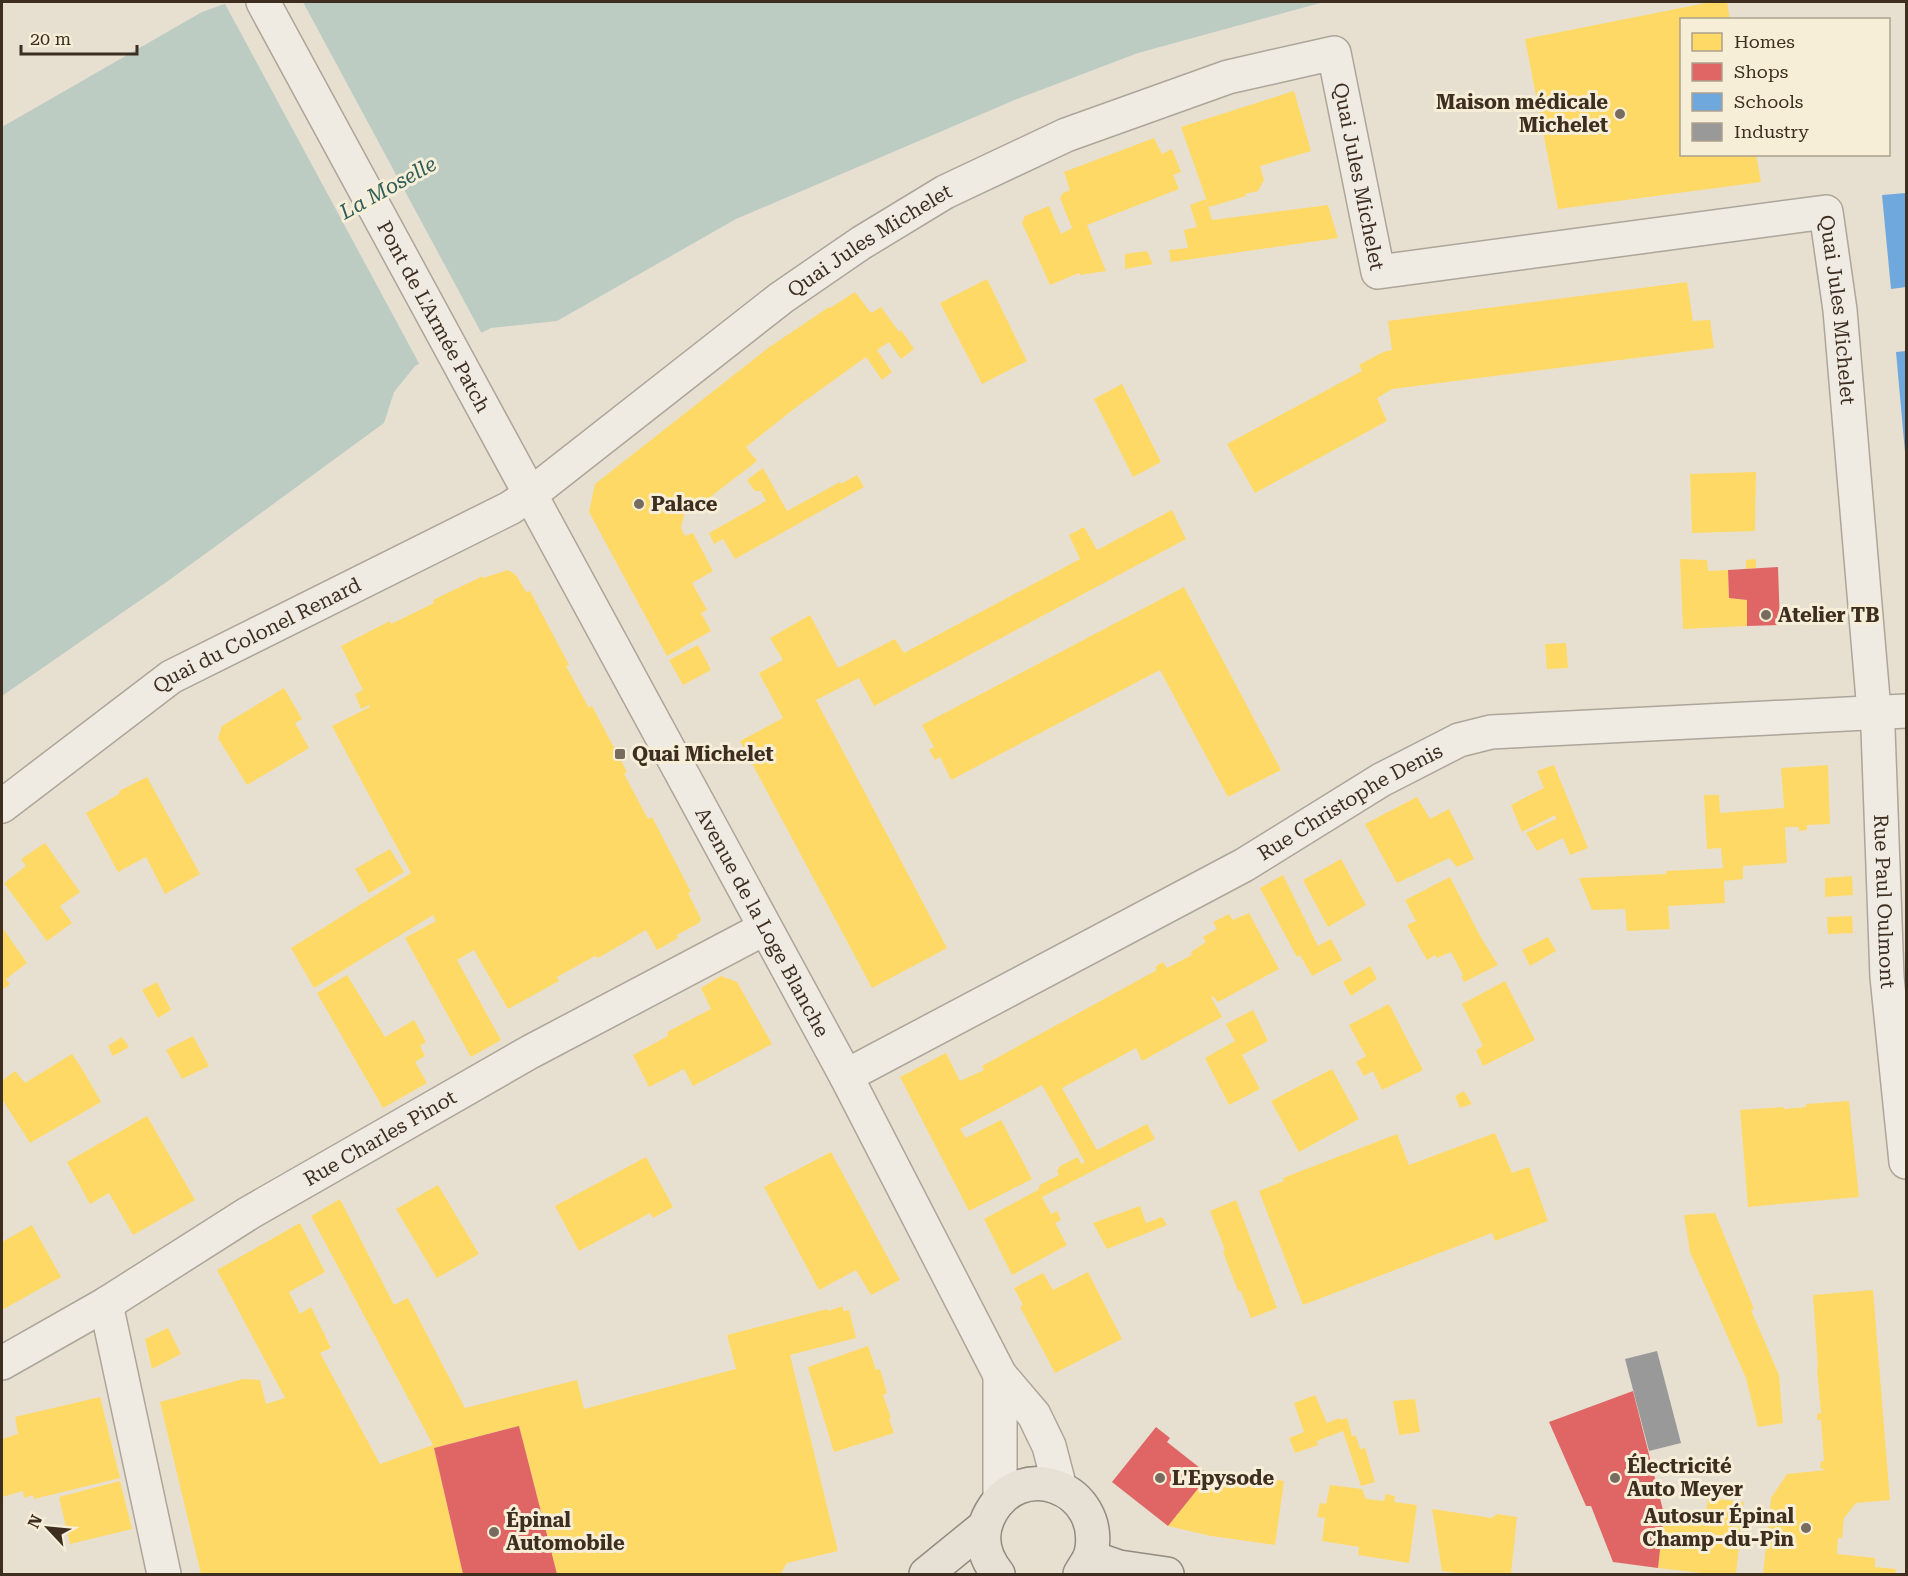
<svg xmlns="http://www.w3.org/2000/svg" width="1908" height="1576" viewBox="0 0 1908 1576" font-family="'Roboto Serif',serif">
<rect width="100%" height="100%" fill="#e7e0d1"/>
<polygon fill="#bcccc2" points="230,2 1324,2 1138,53 1017,99 736,219 557,321 491,328 415,366 394,392 384,423 168,581 2,696 2,127 202,12"/>
<polygon fill="#e7e0d1" points="224,2 303,2 483,336 421,367"/>
<g fill="#ffd966">
<polygon points="1711,2 1727,2 1730,20 1682,20 1682,154 1756,154 1761,182 1558,209 1525,39"/>
<polygon points="1294,91 1311,151 1260,166 1264,180 1258,191 1245,194 1246,196 1209,207 1181,127"/>
<polygon points="1154,138 1162,154 1172,149 1181,172 1173,175 1179,189 1087,225 1106,271 1080,275 1079,273 1050,285 1022,223 1025,216 1049,206 1061,234 1072,228 1060,198 1063,193 1070,190 1064,172"/>
<polygon points="1206,199 1212,220 1328,205 1338,238 1171,262 1169,250 1188,248 1184,230 1197,227 1190,205"/>
<polygon points="1147,251 1153,264 1125,269 1125,254"/>
<polygon points="987,279 1027,361 982,384 940,303"/>
<polygon points="1687,282 1693,321 1710,320 1714,348 1392,389 1377,398 1387,421 1255,493 1227,444 1362,371 1359,365 1383,352 1392,350 1388,321"/>
<polygon points="855,292 871,313 881,307 899,332 901,330 914,349 901,359 889,342 877,350 892,372 882,380 866,357 795,408 746,447 757,461 705,501 698,502 697,498 686,505 681,528 685,536 693,533 713,571 692,583 707,610 701,613 711,631 667,656 589,512 595,484 768,348 829,307 830,308"/>
<polygon points="1122,384 1161,462 1133,477 1094,399"/>
<polygon points="763,468 787,511 840,482 841,484 857,475 864,487 735,559 723,539 714,544 709,533 766,501 761,491 755,491 747,480"/>
<polygon points="1756,472 1755,531 1692,533 1690,474"/>
<polygon points="1172,510 1186,539 874,706 859,678 816,700 947,948 872,988 740,741 783,718 759,673 783,660 770,638 810,615 838,668 895,639 904,653 1080,559 1069,535 1084,527 1097,550"/>
<polygon points="1680,559 1707,560 1708,571 1728,570 1729,598 1747,600 1747,626 1683,629"/>
<polygon points="1756,559 1756,568 1746,569 1746,560"/>
<polygon points="508,570 516,575 526,592 530,591 569,665 566,666 589,708 592,706 627,772 624,774 648,819 652,817 691,892 688,893 701,919 699,923 677,935 678,938 657,950 646,930 598,958 595,956 557,977 559,981 508,1009 474,950 457,960 501,1040 471,1057 405,938 436,921 433,915 314,988 291,948 411,873 332,726 370,707 369,705 361,709 355,694 363,690 341,646 390,621 391,624 434,603 433,600 483,576 483,578"/>
<polygon points="1184,587 1281,770 1228,797 1160,670 951,780 940,757 935,760 929,750 934,747 922,725"/>
<polygon points="1566,643 1568,668 1547,669 1545,644"/>
<polygon points="698,645 711,670 683,685 669,660"/>
<polygon points="284,688 302,719 295,723 309,748 247,785 218,738 222,726"/>
<polygon points="1554,765 1588,848 1570,855 1563,838 1537,851 1526,833 1556,819 1555,815 1522,832 1511,805 1544,788 1537,771"/>
<polygon points="1828,765 1830,824 1807,825 1807,830 1799,831 1799,827 1785,827 1787,863 1743,866 1743,879 1724,881 1725,903 1668,906 1670,929 1627,931 1625,909 1592,910 1579,878 1666,874 1666,871 1723,868 1721,848 1707,849 1704,795 1719,795 1720,813 1784,808 1781,768"/>
<polygon points="147,777 200,874 165,894 146,857 118,872 86,813 119,794 119,791"/>
<polygon points="1417,797 1430,819 1449,809 1474,859 1457,867 1449,858 1397,883 1365,824"/>
<polygon points="45,843 80,892 60,906 72,923 47,941 4,883 26,866 21,859"/>
<polygon points="390,849 404,872 369,893 355,869"/>
<polygon points="1341,859 1366,905 1328,927 1303,880"/>
<polygon points="1283,875 1318,946 1331,939 1342,960 1312,976 1300,955 1297,957 1260,888"/>
<polygon points="1852,876 1853,895 1825,897 1825,878"/>
<polygon points="1450,877 1479,934 1498,965 1464,982 1461,976 1463,975 1451,952 1437,958 1435,955 1427,960 1407,925 1416,921 1405,900"/>
<polygon points="1249,913 1279,969 1218,1002 1213,996 1211,997 1222,1017 1142,1061 1136,1048 1062,1088 1097,1150 1147,1124 1155,1139 1042,1197 1051,1214 1057,1211 1061,1220 1055,1223 1067,1245 1012,1275 984,1219 1038,1190 1040,1185 1059,1175 1057,1171 1060,1166 1078,1157 1081,1164 1085,1162 1042,1085 960,1129 966,1138 1001,1120 1032,1179 969,1211 900,1077 946,1053 960,1081 984,1070 982,1066 1157,970 1155,967 1163,962 1167,968 1192,955 1191,952 1206,942 1203,937 1217,929 1213,922 1229,914 1233,920"/>
<polygon points="1852,916 1853,933 1828,934 1827,917"/>
<polygon points="2,927 27,963 6,979 10,984 2,990"/>
<polygon points="1548,937 1556,951 1530,966 1522,950"/>
<polygon points="1370,966 1377,979 1351,996 1343,982"/>
<polygon points="347,975 385,1037 414,1020 426,1042 420,1046 425,1056 415,1062 427,1083 383,1108 317,993"/>
<polygon points="721,976 737,982 772,1044 693,1086 684,1069 649,1087 633,1055 668,1036 667,1032 711,1009 701,988"/>
<polygon points="1505,981 1535,1040 1483,1066 1476,1050 1483,1046 1462,1004"/>
<polygon points="157,982 171,1010 158,1018 142,990"/>
<polygon points="1389,1004 1423,1070 1382,1090 1373,1071 1364,1076 1356,1062 1366,1056 1349,1025"/>
<polygon points="1253,1010 1268,1041 1242,1055 1260,1089 1229,1105 1205,1058 1235,1041 1226,1024"/>
<polygon points="193,1036 209,1066 182,1079 166,1050"/>
<polygon points="122,1037 129,1047 113,1056 108,1046"/>
<polygon points="72,1054 84,1072 101,1102 30,1143 2,1099 2,1081 15,1071 25,1083"/>
<polygon points="1332,1069 1359,1119 1299,1152 1271,1101"/>
<polygon points="1464,1091 1472,1104 1460,1108 1455,1096"/>
<polygon points="1849,1101 1859,1197 1748,1207 1740,1110 1783,1107 1784,1109 1806,1107 1806,1104"/>
<polygon points="147,1116 195,1200 133,1235 109,1193 90,1204 67,1162"/>
<polygon points="1495,1133 1512,1173 1529,1167 1548,1221 1495,1241 1492,1233 1303,1305 1259,1191 1284,1181 1283,1178 1397,1134 1409,1165"/>
<polygon points="831,1152 900,1280 871,1295 856,1270 819,1290 764,1187"/>
<polygon points="646,1157 673,1207 653,1218 650,1213 579,1251 555,1206"/>
<polygon points="438,1185 479,1254 437,1278 396,1209"/>
<polygon points="340,1199 394,1305 408,1298 465,1408 577,1380 584,1409 736,1369 727,1335 827,1309 828,1311 843,1306 843,1311 849,1310 856,1338 790,1355 838,1551 787,1563 781,1573 774,1574 557,1574 519,1426 434,1448 463,1574 201,1574 160,1402 243,1379 260,1380 266,1404 285,1398 217,1270 300,1223 325,1272 289,1292 300,1314 311,1307 331,1348 320,1353 380,1464 433,1445 311,1216"/>
<polygon points="1236,1200 1277,1308 1251,1318 1241,1291 1238,1291 1223,1252 1225,1250 1210,1211"/>
<polygon points="1140,1206 1146,1223 1162,1217 1167,1225 1107,1249 1093,1223"/>
<polygon points="1715,1213 1754,1309 1751,1310 1779,1375 1783,1423 1758,1427 1746,1378 1690,1252 1684,1215"/>
<polygon points="32,1225 61,1277 2,1310 2,1242"/>
<polygon points="1088,1272 1122,1339 1055,1373 1020,1307 1023,1305 1014,1288 1043,1273 1053,1290"/>
<polygon points="1873,1290 1890,1500 1856,1503 1844,1518 1842,1538 1838,1538 1837,1554 1875,1558 1875,1567 1896,1569 1895,1574 1763,1574 1771,1498 1787,1474 1826,1470 1820,1468 1821,1461 1824,1461 1821,1420 1817,1420 1817,1414 1821,1413 1817,1369 1818,1369 1813,1295"/>
<polygon points="168,1328 181,1354 152,1369 145,1339"/>
<polygon points="868,1346 876,1370 880,1369 887,1393 883,1395 891,1418 889,1419 894,1433 834,1452 808,1367"/>
<polygon points="1315,1395 1327,1423 1339,1418 1340,1420 1347,1418 1352,1436 1356,1436 1360,1449 1365,1448 1375,1482 1361,1486 1343,1431 1317,1441 1318,1445 1295,1453 1289,1438 1304,1432 1294,1403"/>
<polygon points="100,1397 120,1478 34,1499 33,1495 24,1498 23,1491 2,1497 2,1439 18,1434 15,1417"/>
<polygon points="1415,1399 1420,1432 1399,1435 1393,1401"/>
<polygon points="1220,1473 1284,1481 1275,1545 1211,1536 1168,1526 1204,1481 1218,1485"/>
<polygon points="120,1481 132,1529 70,1544 59,1497"/>
<polygon points="1330,1485 1362,1489 1366,1499 1384,1501 1386,1494 1395,1496 1394,1502 1417,1505 1409,1563 1358,1555 1359,1547 1322,1541 1325,1518 1317,1517 1320,1503 1326,1504"/>
<polygon points="1708,1498 1744,1502 1736,1574 1711,1574 1658,1568 1664,1514 1705,1520"/>
<polygon points="1432,1509 1492,1518 1497,1514 1517,1517 1511,1574 1466,1574 1442,1571"/>
</g>
<g fill="#e06666">
<polygon points="1778,567 1780,625 1747,626 1747,600 1729,598 1728,570"/>
<polygon points="1633,1391 1664,1514 1658,1568 1613,1562 1591,1506 1586,1506 1549,1422"/>
<polygon points="519,1426 557,1574 463,1574 434,1448"/>
<polygon points="1156,1427 1170,1438 1167,1442 1209,1475 1168,1526 1112,1482"/>
</g>
<g fill="#6fa8dc">
<polygon points="1906,193 1906,287 1891,289 1882,195"/>
<polygon points="1906,351 1906,451 1905,452 1896,352"/>
</g>
<polygon fill="#999" points="1657,1351 1681,1443 1649,1451 1625,1359"/>
<g fill="none" stroke-linecap="round" stroke-linejoin="round">
<g stroke="#ada599" stroke-width="36">
<g id="minor">
<path id="s1" d="M 2,806 L 171,677 L 510,508 L 531,494 L 781,298 L 861,243 L 945,192 L 1066,135 L 1228,77 L 1334,53 L 1378,272 L 1826,212 L 1840,310 L 1874,711 L 1878,729 L 1887,977 L 1906,1162"/>
<path id="s2" d="M 846,1076 L 1244,865 L 1381,780 L 1459,740 L 1491,732 L 1906,711"/>
<polyline points="106,1304 164,1574"/>
<path id="s3" d="M 2,1363 L 106,1304 L 249,1213 L 530,1052 L 765,928"/>
</g>
</g>
<g stroke="#ada599" stroke-width="36">
<g id="tertiary">
<path id="s4" d="M 263,2 L 846,1076 L 1000,1375 L 1034,1415 L 1049,1446 L 1060,1488"/>
<polyline points="1000,1375 1000,1500"/>
</g>
</g>
<g stroke="#928b80" stroke-width="36">
<g id="primary">
<polyline points="1090,1557 1119,1567 1167,1574"/>
<polyline points="926,1574 985,1526"/>
<path d="M 998,1574 C 985,1558 979,1538 988,1518 C 1017,1454 1106,1487 1091,1554 C 1089,1561 1083,1568 1080,1574"/>
</g>
</g>
<use href="#minor" stroke="#efebe3" stroke-width="33"/>
<use href="#tertiary" stroke="#efebe3" stroke-width="33"/>
<use href="#primary" stroke="#e6e1d4" stroke-width="33"/>
</g>
<g fill="#786c5e" stroke="#f7eed8" stroke-width="2">
<circle cx="1620" cy="114" r="6"/>
<circle cx="639" cy="504" r="6"/>
<circle cx="1766" cy="615" r="6"/>
<rect x="614" y="748" width="12" height="12" rx="3"/>
<circle cx="1160" cy="1478" r="6"/>
<circle cx="1615" cy="1478" r="6"/>
<circle cx="1806" cy="1528" r="6"/>
<circle cx="494" cy="1532" r="6"/>
</g>
<g text-anchor="middle" dominant-baseline="central" stroke-width="6" stroke-linejoin="round" paint-order="stroke">
<g font-size="20" font-weight="bold" fill="#3d2e20" stroke="#f7eed8" text-anchor="start">
<text x="1608" y="102" text-anchor="end">Maison médicale<tspan x="1608" dy="23">Michelet</tspan></text>
<text x="651" y="504">Palace</text>
<text x="1778" y="615">Atelier TB</text>
<text x="632" y="754">Quai Michelet</text>
<text x="1627" y="1466">Électricité<tspan x="1627" dy="23">Auto Meyer</tspan></text>
<text x="1172" y="1478">L'Epysode</text>
<text x="1794" y="1516" text-anchor="end">Autosur Épinal<tspan x="1794" dy="23">Champ-du-Pin</tspan></text>
<text x="506" y="1520">Épinal<tspan x="506" dy="23">Automobile</tspan></text>
</g>
<g font-size="20" fill="#3d2e20" stroke="#f7eed8">
<text stroke="none"><textPath href="#s1" startOffset="1670">Quai Jules Michelet</textPath></text>
<text stroke="none"><textPath href="#s1" startOffset="1040">Quai Jules Michelet</textPath></text>
<text stroke="none"><textPath href="#s1" startOffset="2318">Quai Jules Michelet</textPath></text>
<text stroke="none"><textPath href="#s4" startOffset="358">Pont de L'Armée Patch</textPath></text>
<text stroke="none"><textPath href="#s1" startOffset="308">Quai du Colonel Renard</textPath></text>
<text stroke="none"><textPath href="#s2" startOffset="574">Rue Christophe Denis</textPath></text>
<text stroke="none"><textPath href="#s1" startOffset="2912">Rue Paul Oulmont</textPath></text>
<text stroke="none"><textPath href="#s4" startOffset="1047">Avenue de la Loge Blanche</textPath></text>
<text stroke="none"><textPath href="#s3" startOffset="440">Rue Charles Pinot</textPath></text>
</g>
<g font-size="21" font-style="italic" fill="#2f5d5a" stroke="#f7eed8">
<text transform="translate(388 188) rotate(-29)">La Moselle</text>
</g>
</g>
<rect width="1908" height="1576" fill="none" stroke="#3d2e20" stroke-width="6"/>
<rect x="1680" y="18" width="210" height="138" fill="#f7eed8" stroke="#ada18e" stroke-width="1.5"/>
<rect x="1692" y="33" width="30" height="18" fill="#ffd966" stroke="#ada18e" stroke-width="1.5"/>
<text x="1734" y="48" font-size="18" fill="#3d2e20">Homes</text>
<rect x="1692" y="63" width="30" height="18" fill="#e06666" stroke="#ada18e" stroke-width="1.5"/>
<text x="1734" y="78" font-size="18" fill="#3d2e20">Shops</text>
<rect x="1692" y="93" width="30" height="18" fill="#6fa8dc" stroke="#ada18e" stroke-width="1.5"/>
<text x="1734" y="108" font-size="18" fill="#3d2e20">Schools</text>
<rect x="1692" y="123" width="30" height="18" fill="#999999" stroke="#ada18e" stroke-width="1.5"/>
<text x="1734" y="138" font-size="18" fill="#3d2e20">Industry</text>
<g transform="translate(48 1528) rotate(296)" stroke="#f7eed8" stroke-width="4.5" paint-order="stroke">
<path d="M0-4.5L10 22L0 15L-10 22Z" fill="#3d2e20"/>
<text y="-9" font-size="16" font-weight="bold" text-anchor="middle" fill="#3d2e20">N</text>
</g>
<path d="M21 45v9h116v-9" fill="none" stroke="#3d2e20" stroke-width="3"/>
<text x="30" y="45" font-size="18" fill="#3d2e20" stroke="#f7eed8" stroke-width="4.5" paint-order="stroke">20 m</text>
</svg>
